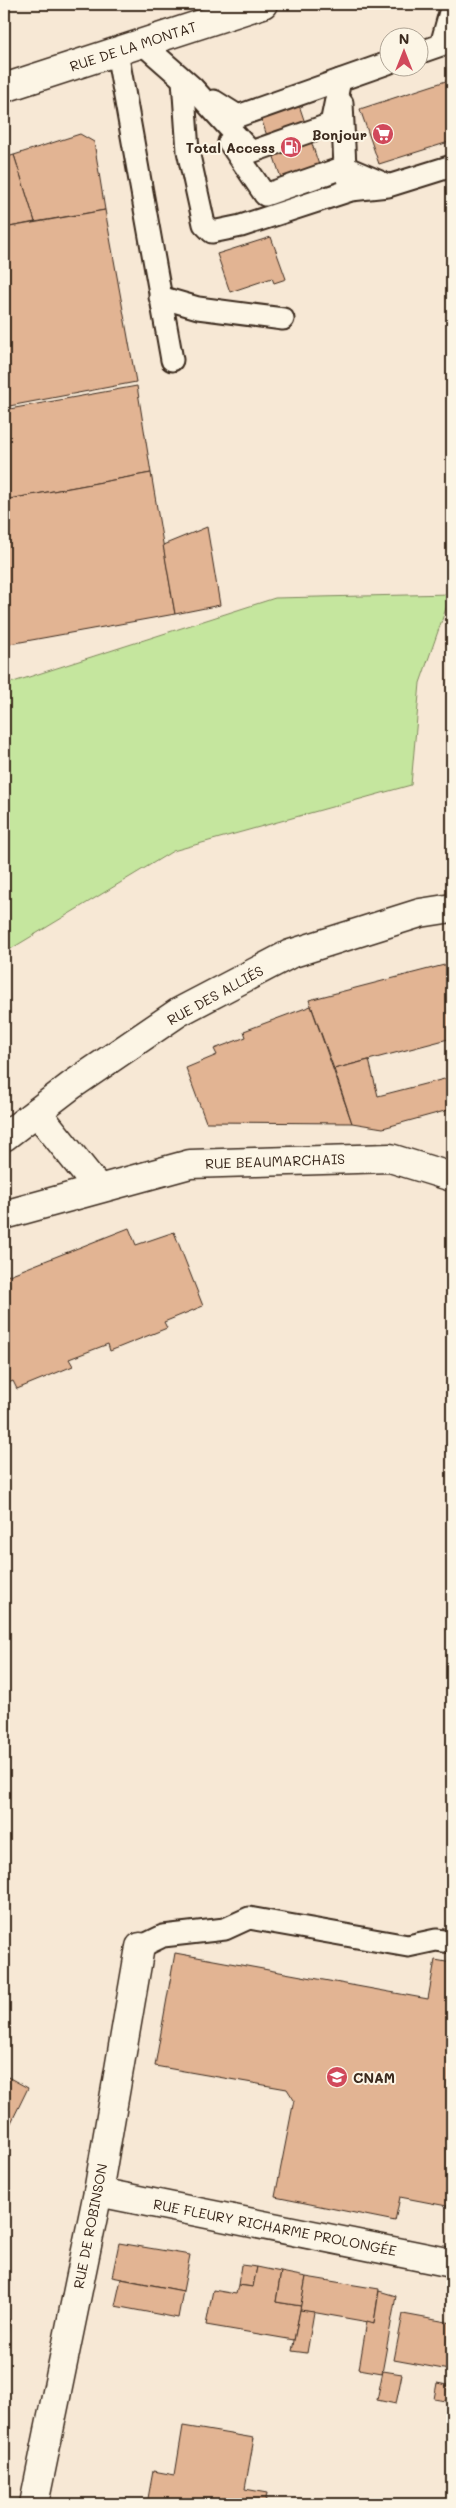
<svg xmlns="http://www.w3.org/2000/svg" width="456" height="2508" viewBox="0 0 456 2508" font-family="Mali,sans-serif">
<rect width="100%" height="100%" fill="#f7e8d5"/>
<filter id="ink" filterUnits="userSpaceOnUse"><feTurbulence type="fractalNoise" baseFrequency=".02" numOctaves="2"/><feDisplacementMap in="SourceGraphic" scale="10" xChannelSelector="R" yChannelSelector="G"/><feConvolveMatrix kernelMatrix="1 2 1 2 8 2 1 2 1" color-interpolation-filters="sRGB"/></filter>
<g filter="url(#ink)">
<polygon fill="#c5e69e" stroke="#80885e" points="451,594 420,683 411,785 173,851 4,953 4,685 275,598"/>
<g fill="#e2b493" stroke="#3b2a1e">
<polygon points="449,80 452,91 452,141 379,164 360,109"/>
<polygon points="296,96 324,180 286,193 258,109"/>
<polygon points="80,134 94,142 105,210 35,222 14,155"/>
<polygon points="14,155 35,222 4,228 4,158"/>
<polygon points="105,210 136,382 4,407 4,228"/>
<polygon points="271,237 286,279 274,283 272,278 230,292 217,254"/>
<polygon points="137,386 151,473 4,500 4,410"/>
<polygon points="151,473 175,614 4,645 4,500"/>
<polygon points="207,527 220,605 175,614 163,545"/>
<polygon points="452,963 452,1038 334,1069 309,1000"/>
<polygon points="311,1006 352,1123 206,1122 186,1068 217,1055 214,1049 246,1037 244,1031"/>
<polygon points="369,1060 378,1096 452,1077 452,1109 383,1128 352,1123 334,1069"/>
<polygon points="129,1228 136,1245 174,1232 203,1306 164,1322 167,1328 110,1351 108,1344 69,1359 73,1366 17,1389 13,1381 4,1385 4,1277"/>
<polygon points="175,1953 428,1999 435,1960 452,1963 452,2207 400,2197 395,2221 275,2197 294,2100 287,2089 155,2066"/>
<polygon points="4,2075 28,2088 4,2137"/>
<polygon points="119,2243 190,2255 183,2291 112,2277"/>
<polygon points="241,2265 257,2267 253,2287 238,2285"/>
<polygon points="257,2267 281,2272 276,2302 301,2306 294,2340 206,2325 213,2290 236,2294 238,2285 253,2287"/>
<polygon points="281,2272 306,2277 301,2306 276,2302"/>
<polygon points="306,2277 379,2289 374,2323 300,2310"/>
<polygon points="121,2279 183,2291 178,2318 115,2306"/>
<polygon points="379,2291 396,2296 382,2373 359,2369 367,2321 374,2323"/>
<polygon points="300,2310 314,2312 307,2353 292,2351"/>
<polygon points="403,2314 452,2323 452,2355 449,2370 394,2360"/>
<polygon points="4,2318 10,2320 7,2336 4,2335"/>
<polygon points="383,2371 402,2374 396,2404 377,2400"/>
<polygon points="437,2383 452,2386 451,2402 434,2399"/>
<polygon points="183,2426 254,2438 245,2489 267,2493 265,2504 147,2504 153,2471 175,2475"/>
</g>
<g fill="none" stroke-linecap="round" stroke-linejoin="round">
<g stroke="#3b2a1e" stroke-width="25">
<g id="service">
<polyline points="143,44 193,88 251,152 331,124 340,80"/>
<polyline points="117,52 172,360"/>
<polyline points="418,53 441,45 452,5"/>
<polyline points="183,80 188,151 204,224 212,232 241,226 351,190 388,186 452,166"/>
<polyline points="214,101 238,116 388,63"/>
<polyline points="342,103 345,167 348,179"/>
<polyline points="229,142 265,195 345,167 387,185"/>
<polyline points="160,297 198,308 283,319"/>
<polyline points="140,1947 163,1936 225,1929 249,1918 408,1946 436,1940 452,1942"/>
</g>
</g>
<g stroke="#3b2a1e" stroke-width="31">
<g id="minor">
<polyline points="37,1112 98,1188"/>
<polyline points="4,1215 190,1164 390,1158 452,1177"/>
<polyline points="98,2192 452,2263"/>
<polyline points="34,2504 98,2192 140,1947"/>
</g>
</g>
<g stroke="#3b2a1e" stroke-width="31">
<polyline id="tertiary" points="4,1137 72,1085 179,1012 290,954 420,913 452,908"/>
</g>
<g stroke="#3b2a1e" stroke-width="31">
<polyline id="secondary" points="4,88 263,4"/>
</g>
<use href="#service" stroke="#fcf5e5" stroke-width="21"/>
<use href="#minor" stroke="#fcf5e5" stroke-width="28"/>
<use href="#tertiary" stroke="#fcf5e5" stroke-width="28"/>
<use href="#secondary" stroke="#fcf5e5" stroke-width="28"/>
</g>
</g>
<defs>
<g id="supermarket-disc" transform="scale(1.125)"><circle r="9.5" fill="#d1495b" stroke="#fcf5e5"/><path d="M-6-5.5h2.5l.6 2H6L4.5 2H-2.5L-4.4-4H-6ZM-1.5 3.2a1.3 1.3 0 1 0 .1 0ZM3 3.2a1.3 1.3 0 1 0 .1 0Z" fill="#fff"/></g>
<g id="fuel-disc" transform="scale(1.125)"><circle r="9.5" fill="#d1495b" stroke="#fcf5e5"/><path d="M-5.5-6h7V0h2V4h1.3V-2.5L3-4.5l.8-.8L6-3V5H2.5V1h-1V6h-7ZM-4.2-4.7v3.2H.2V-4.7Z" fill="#fff"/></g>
<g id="university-disc" transform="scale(1.125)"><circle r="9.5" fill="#d1495b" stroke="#fcf5e5"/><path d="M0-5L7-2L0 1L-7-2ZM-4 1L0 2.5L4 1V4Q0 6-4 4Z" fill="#fff"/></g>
</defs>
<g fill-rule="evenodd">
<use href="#supermarket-disc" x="383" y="134"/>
<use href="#fuel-disc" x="291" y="147"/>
<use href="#university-disc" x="337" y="2077"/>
</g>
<g text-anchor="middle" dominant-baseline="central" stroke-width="4" stroke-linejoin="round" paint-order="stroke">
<g font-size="14" fill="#3b2a1e" stroke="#fcf5e5">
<text transform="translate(133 46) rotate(-18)">RUE DE LA MONTAT</text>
<text transform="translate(215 995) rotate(-29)">RUE DES ALLIÉS</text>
<text transform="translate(275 1161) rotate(-2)">RUE BEAUMARCHAIS</text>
<text transform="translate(90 2226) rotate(-79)">RUE DE ROBINSON</text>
<text transform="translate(275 2227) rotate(11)">RUE FLEURY RICHARME PROLONGÉE</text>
</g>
<g font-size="14" font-weight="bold" fill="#3b2a1e" stroke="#fcf5e5" text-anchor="end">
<text x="367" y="134">Bonjour</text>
<text x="275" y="147">Total Access</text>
<text x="353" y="2077" text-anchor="start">CNAM</text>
</g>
</g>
<rect width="456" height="2508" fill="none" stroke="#fcf5e5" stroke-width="20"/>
<rect x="10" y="10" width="436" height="2488" fill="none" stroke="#3b2a1e" stroke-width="2" filter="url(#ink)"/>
<g transform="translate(404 52)"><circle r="24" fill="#fcf5e5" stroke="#afa495"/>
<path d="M0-4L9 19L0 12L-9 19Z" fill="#d1495b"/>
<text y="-8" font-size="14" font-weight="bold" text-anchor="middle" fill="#3b2a1e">N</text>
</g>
</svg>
